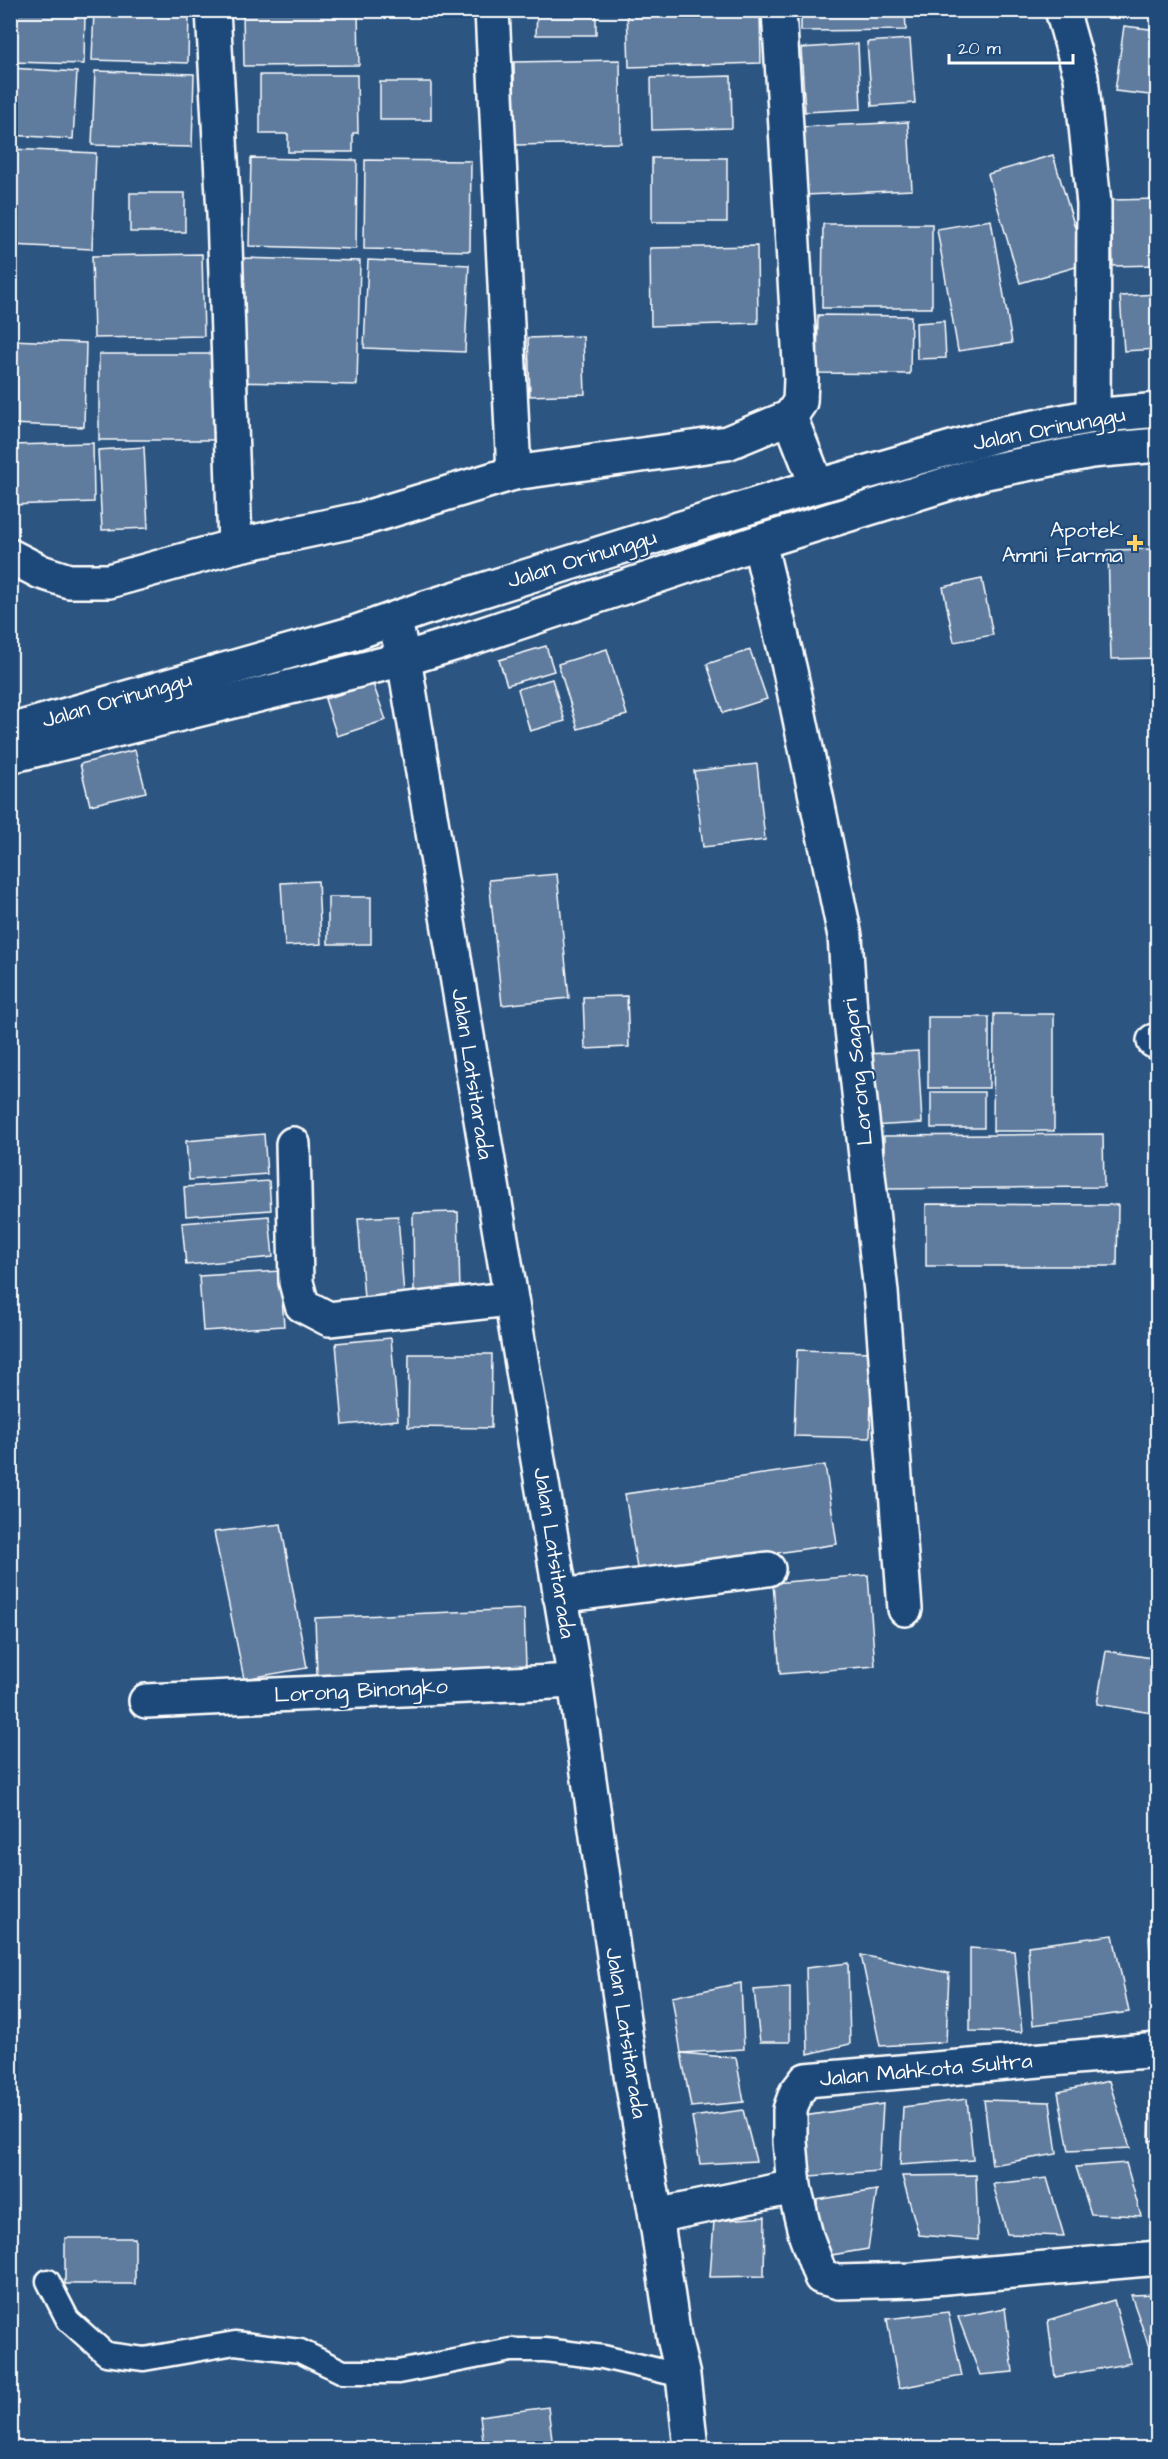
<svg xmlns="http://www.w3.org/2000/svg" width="1168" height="2459" viewBox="0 0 1168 2459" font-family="'Architects Daughter',sans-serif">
<rect width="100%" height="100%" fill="#2c5582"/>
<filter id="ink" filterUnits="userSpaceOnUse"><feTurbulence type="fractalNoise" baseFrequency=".0167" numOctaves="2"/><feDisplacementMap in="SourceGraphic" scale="12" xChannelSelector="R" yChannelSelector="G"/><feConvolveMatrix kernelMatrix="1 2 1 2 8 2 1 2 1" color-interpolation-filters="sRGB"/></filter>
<g filter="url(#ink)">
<g fill="#5e7c9f" stroke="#fff" stroke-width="1.5">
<polygon points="10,10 85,10 84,64 10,62"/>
<polygon points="94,10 189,10 188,63 92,60"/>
<polygon points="243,10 358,10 359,65 244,66"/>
<polygon points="537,10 596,10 596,35 536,35"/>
<polygon points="627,10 760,10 761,63 629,67"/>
<polygon points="801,10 905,10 906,30 801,31"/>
<polygon points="1124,26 1158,30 1158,96 1115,91"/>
<polygon points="910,39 915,103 872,106 867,42"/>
<polygon points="858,44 861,109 805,112 801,48"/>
<polygon points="620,60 621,143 515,145 514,62"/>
<polygon points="10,68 77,72 73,139 10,135"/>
<polygon points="95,71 194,74 192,147 92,145"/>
<polygon points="260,75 357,75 358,133 353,133 353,152 288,152 288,134 260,134"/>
<polygon points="731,76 732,128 652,130 651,78"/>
<rect x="380" y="82" width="51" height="38"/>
<polygon points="908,122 912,190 806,195 802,127"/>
<polygon points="10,149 96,153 92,249 10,245"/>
<polygon points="1053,155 1086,264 1020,283 988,174"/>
<polygon points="251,158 357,160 356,249 249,246"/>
<rect x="652" y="158" width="75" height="64"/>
<polygon points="365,160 471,161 470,251 364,249"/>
<rect x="130" y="193" width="55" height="39"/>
<polygon points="1158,199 1158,265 1113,266 1111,200"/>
<polygon points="991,220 1012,343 958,351 937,229"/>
<polygon points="823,224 932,224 932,308 822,308"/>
<polygon points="757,246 758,323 651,326 650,248"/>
<polygon points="202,254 204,336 94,338 92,256"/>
<polygon points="240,258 360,261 357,385 236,382"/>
<polygon points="368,260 469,265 465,352 364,348"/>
<polygon points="1158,294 1158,349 1124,351 1120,296"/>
<polygon points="818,315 911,316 910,374 817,373"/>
<polygon points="944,321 946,358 917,359 916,323"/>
<polygon points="583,336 585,394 530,396 528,338"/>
<polygon points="10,340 86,343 84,427 10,424"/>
<rect x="99" y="354" width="115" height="86"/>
<polygon points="93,443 94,502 10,505 10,445"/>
<polygon points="144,447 148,528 102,530 98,450"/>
<polygon points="1158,549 1158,658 1111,659 1108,550"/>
<polygon points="982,579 993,635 954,642 943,587"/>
<polygon points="546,646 554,671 507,685 499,660"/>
<polygon points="607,649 627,715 578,729 558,664"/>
<polygon points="750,650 767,699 723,713 707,664"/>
<polygon points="552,679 565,721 530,731 518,689"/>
<polygon points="373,684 386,720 337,736 325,699"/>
<polygon points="135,750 146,792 90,805 80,764"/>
<polygon points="757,764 765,840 703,847 694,771"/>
<polygon points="557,874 569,998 502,1005 489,880"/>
<polygon points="318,881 321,944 285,946 281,883"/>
<rect x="328" y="897" width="43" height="47"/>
<polygon points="627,996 629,1047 585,1049 583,997"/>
<polygon points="994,1014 1054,1014 1054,1131 993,1131"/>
<rect x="928" y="1017" width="61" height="71"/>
<polygon points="918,1051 922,1123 871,1126 867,1054"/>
<rect x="931" y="1092" width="53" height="36"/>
<polygon points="264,1134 267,1174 189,1180 186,1141"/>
<polygon points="1103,1134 1104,1187 884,1189 884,1136"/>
<polygon points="269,1181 271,1210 186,1216 184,1187"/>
<polygon points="926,1204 1118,1205 1117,1266 926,1266"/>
<polygon points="458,1212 460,1293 414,1294 413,1213"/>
<polygon points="269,1216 273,1257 186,1265 182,1223"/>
<polygon points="398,1216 404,1296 364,1299 358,1218"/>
<polygon points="280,1271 284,1326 203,1331 199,1276"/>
<polygon points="391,1338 398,1420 343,1425 336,1343"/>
<polygon points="797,1350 872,1352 870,1438 794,1436"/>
<polygon points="409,1354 492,1354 491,1428 408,1427"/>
<polygon points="825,1465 837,1544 638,1574 625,1494"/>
<polygon points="281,1524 307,1668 244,1679 214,1532"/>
<polygon points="868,1575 875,1666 780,1674 773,1583"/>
<polygon points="10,1601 18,1627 10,1626"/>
<polygon points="524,1609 526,1667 317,1675 315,1618"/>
<polygon points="1106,1651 1158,1659 1158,1714 1097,1704"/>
<polygon points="1113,1935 1129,2012 1033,2025 1028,1946"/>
<polygon points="1158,1935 1158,2008 1153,2008 1149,1937"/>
<polygon points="970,1948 1014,1951 1022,2032 970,2031"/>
<polygon points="861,1955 949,1973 946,2042 880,2046"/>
<polygon points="848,1963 850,2044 808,2054 806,1968"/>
<polygon points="741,1983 744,2049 681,2053 672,1997"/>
<polygon points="790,1987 790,2042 760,2042 754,1990"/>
<polygon points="681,2053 736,2058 744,2102 691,2107"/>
<polygon points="1158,2079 1158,2140 1149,2141 1151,2080"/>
<polygon points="1109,2081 1130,2148 1069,2151 1058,2092"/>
<polygon points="967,2099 973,2160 900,2165 903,2107"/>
<polygon points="984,2100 1050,2102 1057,2154 992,2165"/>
<polygon points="883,2104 879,2171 810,2176 804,2116"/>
<polygon points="743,2110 756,2161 700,2164 692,2117"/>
<polygon points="1155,2156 1158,2156 1158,2221 1153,2222"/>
<polygon points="1126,2163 1141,2216 1091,2214 1076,2167"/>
<polygon points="976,2175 978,2240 919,2235 902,2176"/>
<polygon points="1047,2178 1064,2236 1007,2234 993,2184"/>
<polygon points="877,2190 868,2249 819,2257 817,2200"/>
<polygon points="765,2217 764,2276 710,2277 714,2221"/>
<rect x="65" y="2238" width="70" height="46"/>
<polygon points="1158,2294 1158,2347 1149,2347 1131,2295"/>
<polygon points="1114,2300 1131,2363 1055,2377 1048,2320"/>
<polygon points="1005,2308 1013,2372 980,2375 958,2317"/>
<polygon points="948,2312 962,2376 899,2388 887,2319"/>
<polygon points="10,2362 15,2407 10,2407"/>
<polygon points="548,2407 553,2448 484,2448 480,2416"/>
</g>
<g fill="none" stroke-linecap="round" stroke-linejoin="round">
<g stroke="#fff" stroke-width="27">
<polyline id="lane" points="48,2281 68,2320 106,2354 144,2359 235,2343 300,2351 343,2372 398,2372 511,2350 545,2350 603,2357 683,2376"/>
</g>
<g stroke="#fff" stroke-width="38">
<g id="street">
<polyline points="492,10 514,473"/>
<polyline points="1062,10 1081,77 1094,204 1093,416"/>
<polyline points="790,417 817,486"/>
<polyline points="759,542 790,671 845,936 850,1011 881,1292 905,1609"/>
<polyline points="235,546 362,519 514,473 727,443 790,417 800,402 801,379 779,10"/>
<polyline points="10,556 41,572 69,581 109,581 235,546 224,214 213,10"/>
<polyline points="394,619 404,659 575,1681 631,2075 656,2216 674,2338 683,2376 691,2448"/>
<polyline points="1154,1041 1158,1042"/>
<polyline points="293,1144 296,1282 302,1305 329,1319 509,1299"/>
<polyline points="560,1596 768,1569"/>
<polyline points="146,1701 575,1681"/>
<polyline points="1158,2050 806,2080 796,2093 790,2110 790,2141 794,2187 806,2236 821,2277 839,2282 912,2280 1158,2258"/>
<polyline points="656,2216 794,2187"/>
</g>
</g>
<g stroke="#fff" stroke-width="38">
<g id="secondary">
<polyline points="10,731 354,633 422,609 797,492 1004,433 1093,416 1158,410"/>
<polyline points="10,756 404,659 466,640 759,542 986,472 1091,451 1158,445"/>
</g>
</g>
<use href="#lane" stroke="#1f4a7a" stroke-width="22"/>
<use href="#street" stroke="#1f4a7a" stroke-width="33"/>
<use href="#secondary" stroke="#1f4a7a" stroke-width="33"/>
</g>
</g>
<path fill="#ffd166" stroke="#1f4a7a" stroke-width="2" d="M1132 534h6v6h6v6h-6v6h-6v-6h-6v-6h6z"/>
<g text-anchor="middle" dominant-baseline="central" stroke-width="4.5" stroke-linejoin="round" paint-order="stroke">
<g font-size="22" fill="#fff" stroke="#1f4a7a">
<text transform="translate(1049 429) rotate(-11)">Jalan Orinunggu</text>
<text transform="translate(582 559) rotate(-17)">Jalan Orinunggu</text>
<text transform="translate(117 700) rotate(-16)">Jalan Orinunggu</text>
<text transform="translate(858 1072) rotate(-96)">Lorong Sagori</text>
<text transform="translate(472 1074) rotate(81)">Jalan Latsitarada</text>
<text transform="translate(554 1553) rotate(81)">Jalan Latsitarada</text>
<text transform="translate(361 1691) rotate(-3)">Lorong Binongko</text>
<text transform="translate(626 2033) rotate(81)">Jalan Latsitarada</text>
<text transform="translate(926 2070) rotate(-5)">Jalan Mahkota Sultra</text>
</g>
<g font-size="22" fill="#fff" stroke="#1f4a7a" text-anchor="end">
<text x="1123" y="530">Apotek<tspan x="1123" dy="25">Amni Farma</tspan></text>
</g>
</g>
<rect width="1168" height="2459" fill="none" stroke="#1f4a7a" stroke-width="36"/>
<rect x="18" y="18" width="1132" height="2423" fill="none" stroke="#fff" stroke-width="2" filter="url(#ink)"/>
<path d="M949 54v9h124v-9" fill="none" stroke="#ffffff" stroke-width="3"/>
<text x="958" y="54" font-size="18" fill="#ffffff" stroke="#1f4a7a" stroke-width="4.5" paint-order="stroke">20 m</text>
</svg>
